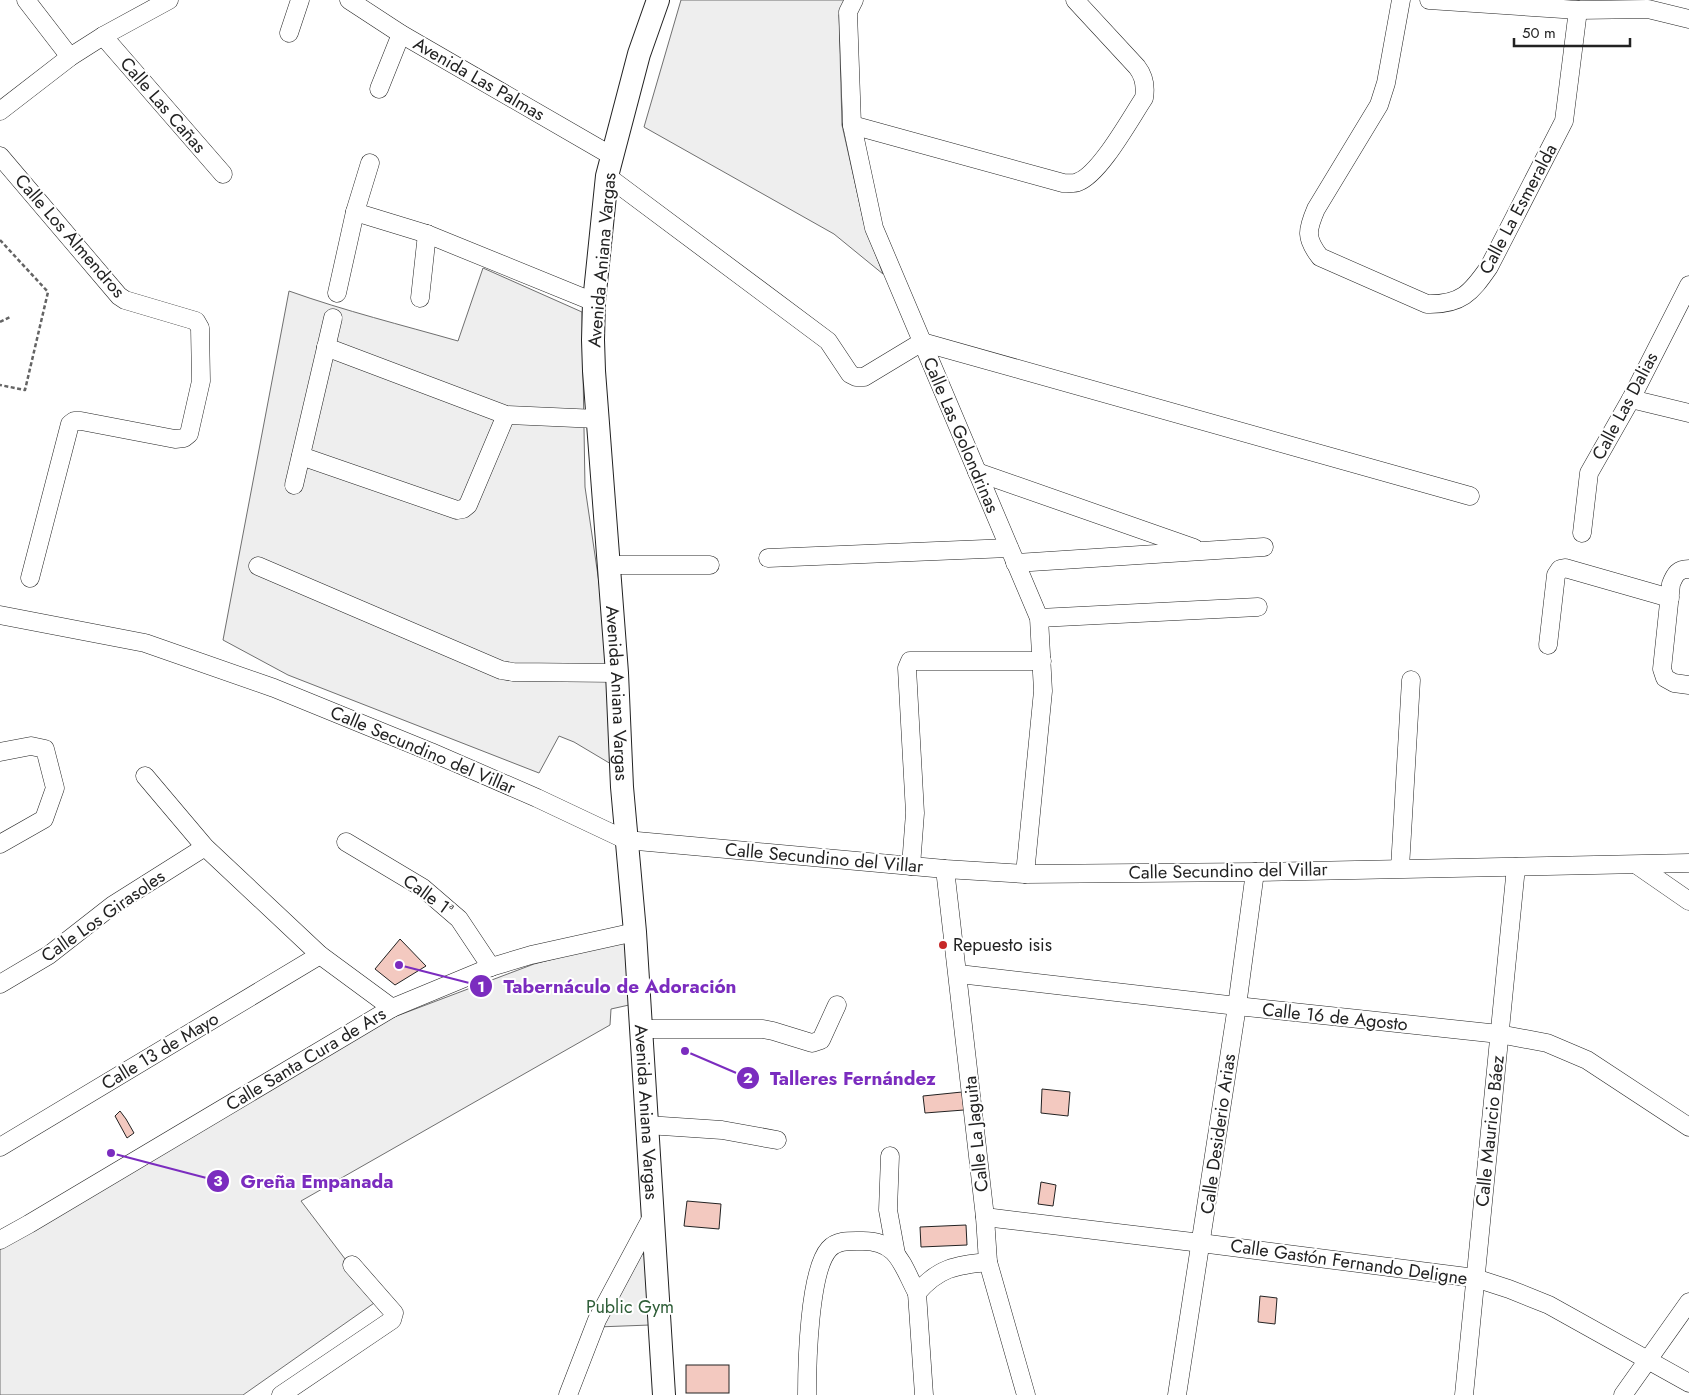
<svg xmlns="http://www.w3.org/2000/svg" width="1689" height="1395" viewBox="0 0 1689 1395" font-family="Jost,sans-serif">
<rect width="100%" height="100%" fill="#fff"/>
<g fill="#eee" stroke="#6f6f6f">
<polygon points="681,0 847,0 839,15 842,125 864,223 883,274 834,234 644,127"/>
<path d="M 483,268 L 582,312 L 585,487 L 609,651 L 611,764 L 574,742 L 559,736 L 539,773 L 288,675 L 223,640 L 289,291 C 345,311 402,325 458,341 Z"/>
<polygon points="626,940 629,1005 611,1009 610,1025 301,1201 377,1301 243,1395 0,1395 0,1249 148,1160 394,1017 534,964"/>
<polygon points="651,1221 650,1325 597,1327"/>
</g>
<g fill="#f3c9c0" stroke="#222">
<polygon points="400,939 426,966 395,985 375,969"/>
<polygon points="1042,1089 1070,1092 1068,1116 1041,1113"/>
<polygon points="962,1092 964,1110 925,1113 923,1096"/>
<polygon points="120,1111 126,1119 134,1133 127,1138 115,1116"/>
<polygon points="1041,1182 1056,1185 1053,1206 1038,1204"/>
<polygon points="687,1201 721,1204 719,1229 684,1226"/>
<polygon points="966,1225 967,1245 921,1247 920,1227"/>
<polygon points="1260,1296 1277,1298 1275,1324 1258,1322"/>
<rect x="686" y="1365" width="43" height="28"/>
</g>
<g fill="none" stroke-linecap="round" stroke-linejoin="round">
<g stroke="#222" stroke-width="19">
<g id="minor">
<polyline points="26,0 70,57"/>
<polyline points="349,0 401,34 612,156"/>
<polyline points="854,0 848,12 852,125 874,228 1039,618 1043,691 1025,874"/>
<path d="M 1401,0 L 1386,83 L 1379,105 L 1316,209 C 1307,230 1305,238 1320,257 L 1427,304 C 1461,305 1471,293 1489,267 L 1564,121 L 1578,10"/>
<polyline points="1429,0 1578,10 1648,9 1689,19"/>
<polyline points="289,33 300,0"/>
<polyline points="103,36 223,174"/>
<polyline points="379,89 401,34"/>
<polyline points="0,111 70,57 103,36 169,0"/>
<path d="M 852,125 L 1063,183 C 1068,183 1074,184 1078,182 C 1100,174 1130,119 1144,98 C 1146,86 1144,76 1137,67 L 1075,0"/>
<polyline points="0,156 119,296 125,300 196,321 200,328 201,381 189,434 184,438 175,439 81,421 74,421 70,424 30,578"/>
<polyline points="607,176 828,341 850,374 856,377 864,377 922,342 1470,496"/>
<polyline points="355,212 427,234 594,302"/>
<polyline points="337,293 355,212 370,163"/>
<polyline points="420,298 427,234"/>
<polyline points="326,347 506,415 598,419"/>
<polyline points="1631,399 1689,413"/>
<polyline points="301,456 457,510 463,509 468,505 506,415"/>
<polyline points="977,472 1194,548"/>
<polyline points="294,485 333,318"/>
<polyline points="1582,533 1589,473 1631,399 1689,285"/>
<polyline points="768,558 1009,548"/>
<polyline points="1015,563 1264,547"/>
<polyline points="609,565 710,565"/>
<polyline points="258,566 501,670 513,672 617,673"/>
<path d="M 1689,569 C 1678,569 1675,574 1671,584 L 1662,669 L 1665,678 L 1674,683 L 1689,685"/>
<polyline points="0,615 145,643 274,688 431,752 537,798 626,840 945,869 1025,874 1255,872 1689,863"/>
<polyline points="1039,618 1258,607"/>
<polyline points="1548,645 1556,575 1560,569 1565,568 1670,598"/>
<polyline points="0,752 31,746 45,749 55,788 44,819 0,844"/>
<polyline points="145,776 205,847 320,955 392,1008"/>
<polyline points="346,842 423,888 459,919 491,967"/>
<polyline points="1637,865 1689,901"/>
<polyline points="911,866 915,813 907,668 910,661 1042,661"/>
<polyline points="1400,868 1411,680"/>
<polyline points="945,869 985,1217 988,1262 1026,1395"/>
<polyline points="959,974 1237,1006 1499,1034 1547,1043 1587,1060 1689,1127"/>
<polyline points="0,984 49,955 113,905 205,847"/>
<polyline points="641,1029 763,1029 773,1031 812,1043 821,1040 837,1005"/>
<polyline points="647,1125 722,1130 777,1140"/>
<polyline points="0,1147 320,955"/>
<polyline points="890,1156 888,1210 896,1254"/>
<polyline points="985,1217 1201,1243 1475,1278 1509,1289 1549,1305 1689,1383"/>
<polyline points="0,1240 29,1224 392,1008 491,967 531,955 635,932"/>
<polyline points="281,1395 392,1320 394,1313 352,1265"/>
<polyline points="568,1395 597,1320 653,1215"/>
<path d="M 807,1395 C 807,1364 809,1271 829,1249 C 837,1240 850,1241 861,1241 C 898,1240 902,1265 917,1293"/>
<path d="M 924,1395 L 917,1293 C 938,1268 956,1265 988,1262"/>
<polyline points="1177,1395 1237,1006 1255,872"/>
<polyline points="1464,1395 1516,867"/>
<polyline points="1623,1395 1689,1302"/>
</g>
</g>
<g stroke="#222" stroke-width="24">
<g id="major">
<path id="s1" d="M 658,0 L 639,54 L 607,176 L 594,302 L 593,340 L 594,371 L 617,673 L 622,787 L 635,932 L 664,1395"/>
</g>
</g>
<g stroke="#646464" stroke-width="2.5" stroke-dasharray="4 2.5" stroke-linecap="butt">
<polyline points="0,240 48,292 25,390 0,385"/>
<polyline points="0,322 10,317"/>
</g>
<use href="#minor" stroke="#fff" stroke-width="18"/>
<use href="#major" stroke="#fff" stroke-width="22"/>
</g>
<circle fill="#c62828" stroke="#fff" stroke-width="2" cx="943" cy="945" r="5"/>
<g text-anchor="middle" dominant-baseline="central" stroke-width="4" stroke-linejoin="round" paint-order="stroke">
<g font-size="18" fill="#222" stroke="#fff">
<text transform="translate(479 79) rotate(30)">Avenida Las Palmas</text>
<text transform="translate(163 105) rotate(49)">Calle Las Cañas</text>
<text transform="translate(1518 209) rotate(-62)">Calle La Esmeralda</text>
<text transform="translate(70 236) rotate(49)">Calle Los Almendros</text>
<text transform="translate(602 260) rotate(-85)">Avenida Aniana Vargas</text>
<text transform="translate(1625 406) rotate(-62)">Calle Las Dalias</text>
<text transform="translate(961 435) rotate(67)">Calle Las Golondrinas</text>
<text stroke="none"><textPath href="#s1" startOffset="702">Avenida Aniana Vargas</textPath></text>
<text transform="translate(423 750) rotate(23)">Calle Secundino del Villar</text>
<text transform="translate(824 858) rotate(5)">Calle Secundino del Villar</text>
<text transform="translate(1228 871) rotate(-1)">Calle Secundino del Villar</text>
<text transform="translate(428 895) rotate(36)">Calle 1ª</text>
<text transform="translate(103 916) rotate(-35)">Calle Los Girasoles</text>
<text transform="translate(1335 1017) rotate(6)">Calle 16 de Agosto</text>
<text transform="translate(160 1051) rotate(-31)">Calle 13 de Mayo</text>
<text transform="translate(306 1059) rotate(-31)">Calle Santa Cura de Ars</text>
<text stroke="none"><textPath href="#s1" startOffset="1122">Avenida Aniana Vargas</textPath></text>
<text transform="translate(1490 1131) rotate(-84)">Calle Mauricio Báez</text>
<text transform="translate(976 1134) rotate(-96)">Calle La Jaguita</text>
<text transform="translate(1218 1134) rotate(-82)">Calle Desiderio Arias</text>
<text transform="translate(1349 1262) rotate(8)">Calle Gastón Fernando Deligne</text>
</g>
<g font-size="18" fill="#222" stroke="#fff" text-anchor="start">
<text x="953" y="945">Repuesto isis</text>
</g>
<g font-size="18" fill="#2f5e38" stroke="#fff">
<text x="630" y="1307">Public Gym</text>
</g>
</g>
<path fill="none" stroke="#7b2cbf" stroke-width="2" d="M399 965L481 986M685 1051L748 1078M111 1153L218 1181"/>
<g fill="#7b2cbf" stroke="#fff" stroke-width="2">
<circle cx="399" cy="965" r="5"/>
<circle cx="685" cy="1051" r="5"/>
<circle cx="111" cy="1153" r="5"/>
<circle cx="481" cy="986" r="12"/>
<circle cx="748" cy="1078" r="12"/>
<circle cx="218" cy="1181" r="12"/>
</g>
<g font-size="15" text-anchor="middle" font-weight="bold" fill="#fff">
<text x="481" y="992">1</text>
<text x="748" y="1083">2</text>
<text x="218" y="1186">3</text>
</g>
<g font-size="19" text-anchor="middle" font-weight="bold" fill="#7b2cbf" stroke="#fff" stroke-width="4" stroke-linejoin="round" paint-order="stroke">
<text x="620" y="993">Tabernáculo de Adoración</text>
<text x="853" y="1085">Talleres Fernández</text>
<text x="317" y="1188">Greña Empanada</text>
</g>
<path d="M1514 38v8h116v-8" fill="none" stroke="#222222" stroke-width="2.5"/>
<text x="1522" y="38" font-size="15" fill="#222222" stroke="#ffffff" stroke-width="4" paint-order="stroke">50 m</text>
</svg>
